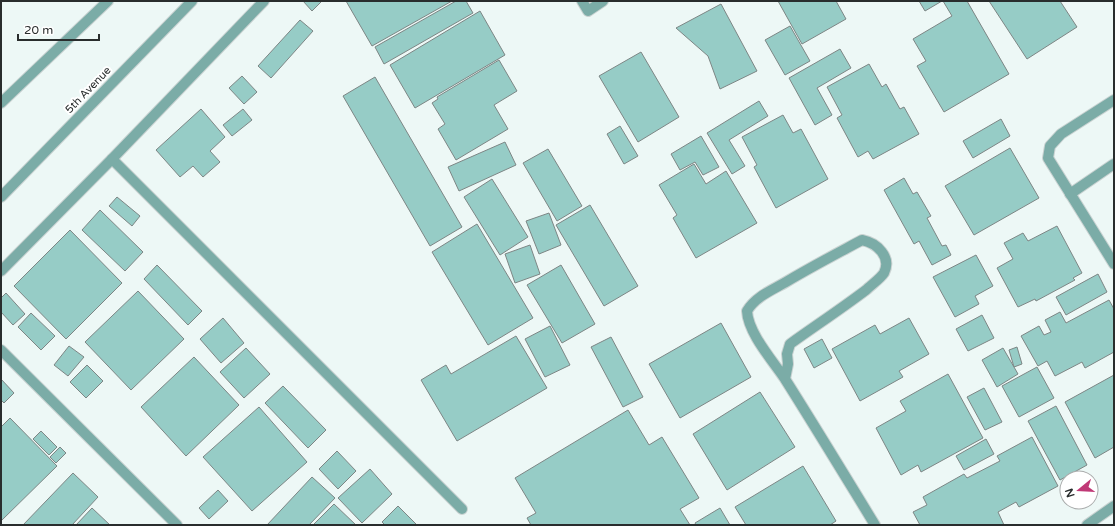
<svg xmlns="http://www.w3.org/2000/svg" width="1115" height="526" viewBox="0 0 1115 526" font-family="'Varela Round',sans-serif">
<rect width="100%" height="100%" fill="#edf8f6"/>
<g fill="#96ccc6" stroke="#7d8685">
<polygon points="303,1 322,1 312,11"/>
<polygon points="346,1 452,1 372,46"/>
<polygon points="456,1 466,1 473,13 384,64 375,47"/>
<polygon points="778,1 836,1 846,19 802,44"/>
<polygon points="919,1 942,1 925,11"/>
<polygon points="943,1 967,1 1009,74 944,112 917,66 926,61 913,39 952,16"/>
<polygon points="989,1 1060,1 1077,27 1027,59"/>
<polygon points="721,4 757,71 720,89 708,56 676,28"/>
<polygon points="480,11 505,55 415,108 390,65"/>
<polygon points="300,20 313,31 271,78 258,66"/>
<polygon points="790,26 810,61 785,75 765,40"/>
<polygon points="840,49 851,68 817,88 832,115 815,125 789,78"/>
<polygon points="641,52 679,117 638,142 599,76"/>
<polygon points="499,60 517,91 494,105 508,129 456,160 438,129 445,124 432,103 438,99 437,97"/>
<polygon points="869,64 882,87 886,84 900,109 904,107 919,134 873,159 868,151 858,157 837,118 842,115 827,87"/>
<polygon points="242,76 257,92 244,104 229,88"/>
<polygon points="375,77 462,227 430,246 343,96"/>
<polygon points="759,101 768,116 729,140 745,166 732,174 707,133"/>
<polygon points="201,109 225,137 210,151 220,162 203,177 193,166 180,177 156,150"/>
<polygon points="243,109 252,120 232,136 223,125"/>
<polygon points="783,115 793,133 801,129 828,179 776,208 754,167 757,165 742,137"/>
<polygon points="1001,119 1010,136 973,158 963,141"/>
<polygon points="620,126 638,156 624,164 607,134"/>
<polygon points="701,136 719,167 703,175 695,162 680,170 671,154"/>
<polygon points="505,142 516,165 459,191 448,167"/>
<polygon points="1010,148 1039,198 974,235 945,186"/>
<polygon points="548,149 582,206 557,221 523,163"/>
<polygon points="694,164 706,184 726,171 757,223 696,258 673,218 677,215 659,185"/>
<polygon points="904,178 913,194 917,192 931,216 927,218 942,246 946,245 951,255 932,265 919,241 914,244 884,190"/>
<polygon points="492,179 528,237 500,255 464,197"/>
<polygon points="117,197 140,216 132,226 109,206"/>
<polygon points="590,205 638,286 604,306 556,225"/>
<polygon points="100,210 143,252 125,271 82,230"/>
<polygon points="549,213 561,245 539,254 526,221"/>
<polygon points="477,224 533,318 488,345 432,252"/>
<polygon points="1057,226 1082,273 1073,278 1075,280 1036,301 1035,299 1018,307 997,268 1013,259 1004,243 1023,233 1028,241"/>
<polygon points="70,230 122,283 66,339 14,286"/>
<polygon points="530,245 540,274 515,283 505,254"/>
<polygon points="976,255 993,286 975,296 979,304 955,317 933,277"/>
<polygon points="157,265 202,311 188,325 144,279"/>
<polygon points="561,265 595,324 562,343 527,285"/>
<polygon points="1098,274 1107,292 1066,315 1056,297"/>
<polygon points="138,291 184,339 131,390 85,342"/>
<polygon points="6,293 25,314 13,325 1,312 1,298"/>
<polygon points="1109,300 1114,309 1114,352 1085,368 1082,362 1055,376 1047,361 1038,366 1021,336 1039,326 1044,335 1051,332 1045,320 1060,312 1066,323"/>
<polygon points="31,313 55,336 41,350 18,327"/>
<polygon points="982,315 994,338 968,351 956,329"/>
<polygon points="223,318 244,343 221,363 200,339"/>
<polygon points="909,318 929,354 899,371 903,377 860,401 832,349 875,325 880,334"/>
<polygon points="721,323 751,377 680,418 649,364"/>
<polygon points="550,326 570,365 545,377 525,339"/>
<polygon points="516,336 547,388 457,441 421,380 446,365 451,374"/>
<polygon points="611,337 643,397 623,407 591,347"/>
<polygon points="822,339 832,358 814,368 804,349"/>
<polygon points="69,346 84,357 68,376 54,365"/>
<polygon points="1017,347 1022,364 1014,367 1009,350"/>
<polygon points="246,348 270,374 244,398 220,372"/>
<polygon points="1003,348 1018,374 997,387 982,360"/>
<polygon points="194,357 239,405 186,456 141,407"/>
<polygon points="87,365 103,381 86,398 70,382"/>
<polygon points="1037,367 1054,398 1019,417 1002,386"/>
<polygon points="948,374 983,438 921,472 918,465 901,475 876,428 906,411 900,401"/>
<polygon points="1114,375 1114,447 1095,458 1065,402"/>
<polygon points="1,379 14,393 4,403 1,400"/>
<polygon points="283,386 326,430 308,448 265,403"/>
<polygon points="984,388 1002,422 985,430 967,397"/>
<polygon points="760,392 795,447 727,490 693,434"/>
<polygon points="1056,406 1087,465 1060,480 1028,421"/>
<polygon points="259,407 307,462 252,511 203,457"/>
<polygon points="628,410 649,445 662,437 699,498 680,509 690,525 531,525 527,518 536,513 515,478"/>
<polygon points="10,418 57,466 1,521 1,427"/>
<polygon points="41,431 57,447 49,455 33,439"/>
<polygon points="1032,437 1058,486 1019,507 1016,502 998,512 1004,525 920,525 913,512 927,505 923,497 964,474 967,478 1000,461 997,456"/>
<polygon points="986,439 994,454 964,470 956,456"/>
<polygon points="60,447 66,453 56,463 50,457"/>
<polygon points="337,451 356,471 338,489 319,469"/>
<polygon points="803,466 836,521 830,525 746,525 735,507"/>
<polygon points="370,469 392,494 362,523 338,498"/>
<polygon points="73,473 98,497 72,525 23,525"/>
<polygon points="312,477 335,498 309,525 267,525"/>
<polygon points="218,490 228,501 209,519 199,508"/>
<polygon points="334,504 356,525 313,525"/>
<polygon points="398,506 417,525 385,525 382,522"/>
<polygon points="92,508 110,525 76,525"/>
<polygon points="720,508 730,525 696,525 695,523"/>
</g>
<g fill="none" stroke-linecap="round" stroke-linejoin="round">
<g stroke="#cad3d2" stroke-width="12">
<polyline id="service" points="112,159 462,509"/>
</g>
<g stroke="#cad3d2" stroke-width="12">
<g id="minor">
<polyline points="582,1 588,11 603,1"/>
<polyline points="1114,100 1061,134 1050,146 1048,158 1114,264"/>
<polyline points="1,103 108,1"/>
<polyline points="1070,194 1114,164"/>
<polyline points="1,271 112,159 264,1"/>
<polyline points="1,350 177,525"/>
<path d="M 785,379 L 788,364 L 787,354 L 790,344 C 815,326 841,309 866,290 C 871,285 880,279 884,273 C 892,257 877,243 862,240 C 836,254 811,267 786,282 C 772,290 755,297 747,311 C 748,333 773,361 785,379 C 816,428 845,476 875,525"/>
<polyline points="1087,525 1114,506"/>
</g>
</g>
<g stroke="#cad3d2" stroke-width="12">
<polyline id="tertiary" points="1,197 192,1"/>
</g>
<use href="#service" stroke="#7baca7" stroke-width="10"/>
<use href="#minor" stroke="#7baca7" stroke-width="10"/>
<use href="#tertiary" stroke="#7baca7" stroke-width="10"/>
</g>
<g text-anchor="middle" dominant-baseline="central" stroke-width="4" stroke-linejoin="round" paint-order="stroke">
<g font-size="11" fill="#292d2d" stroke="#fff">
<text transform="translate(88 90) rotate(-46)">5th Avenue</text>
</g>
</g>
<rect width="1115" height="526" fill="none" stroke="#292d2d" stroke-width="4"/>
<g transform="translate(1079 490) rotate(252)"><circle r="19" fill="#ffffff" stroke="#a9abab"/>
<path d="M0-3L7 15L0 10L-7 15Z" fill="#c03876"/>
<text y="-6" font-size="11" font-weight="bold" text-anchor="middle" fill="#292d2d">N</text>
</g>
<path d="M18 34v6h81v-6" fill="none" stroke="#292d2d" stroke-width="2"/>
<text x="24" y="34" font-size="12" fill="#292d2d" stroke="#ffffff" stroke-width="3" paint-order="stroke">20 m</text>
</svg>
